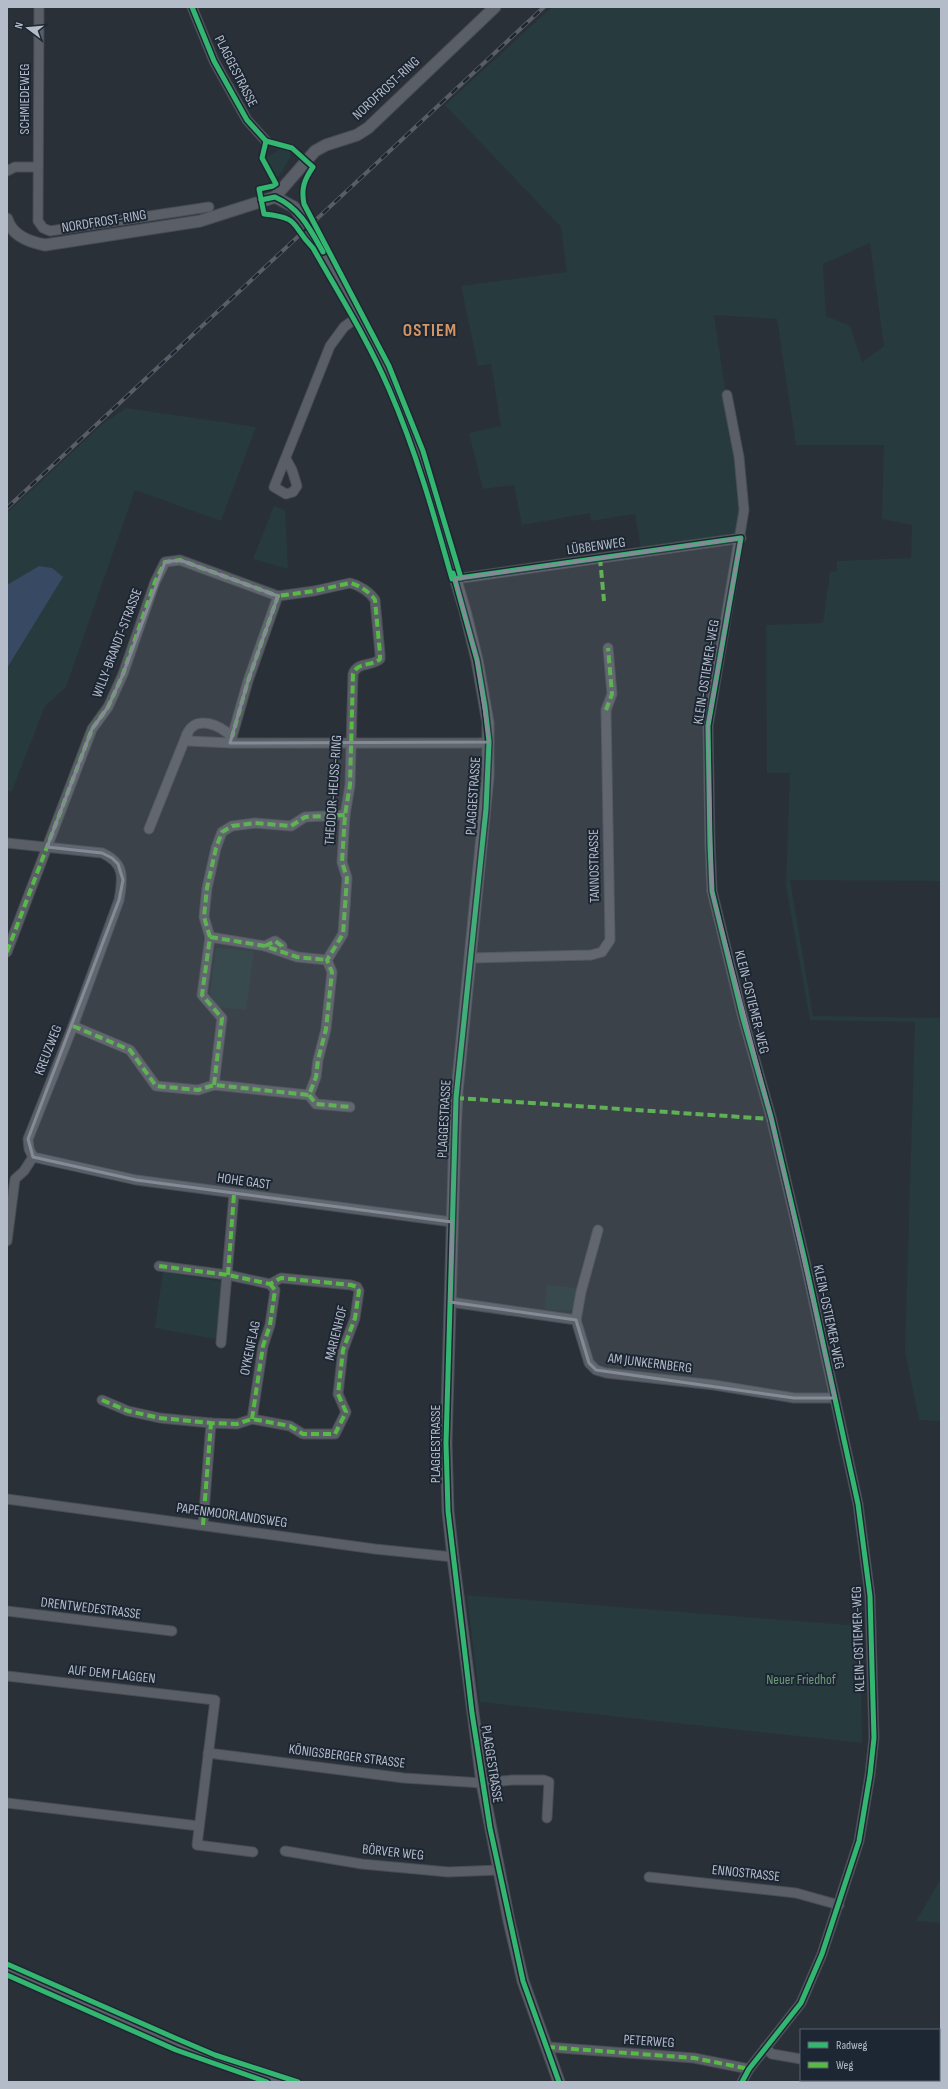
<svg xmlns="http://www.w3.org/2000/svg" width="948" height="2089" viewBox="0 0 948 2089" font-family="'Sofia Sans Condensed',sans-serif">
<rect width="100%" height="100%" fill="#2a3038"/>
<g fill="#273a3e" fill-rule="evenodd">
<path d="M 552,7 L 941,7 L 941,881 L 790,880 L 813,1016 L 941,1018 L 941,1421 L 919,1420 L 905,1351 L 915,1022 L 810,1020 L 786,886 L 790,773 L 767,773 L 766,625 L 823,623 L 830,572 L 837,571 L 837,561 L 911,558 L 912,525 L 882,519 L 884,445 L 796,445 L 777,319 L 714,315 L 741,494 L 737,534 L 641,548 L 635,514 L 591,521 L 590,513 L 522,525 L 514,485 L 483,489 L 469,433 L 501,426 L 491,364 L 478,366 L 461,286 L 567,272 L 561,227 L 445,105 ZM 870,243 L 884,346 L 862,362 L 850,326 L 826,316 L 823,264 Z"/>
<polygon points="282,148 291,151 290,158 279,176 275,177 265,158"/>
<polygon points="126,408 256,427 221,521 135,490 66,687 45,706 12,791 7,791 7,513 104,423"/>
<polygon points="274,506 285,510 288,569 253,559"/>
<polygon points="216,948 254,951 246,1010 219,1007 210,995"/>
<polygon points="163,1272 224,1282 220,1340 155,1328"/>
<polygon points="547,1285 576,1288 575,1306 569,1311 545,1309"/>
<polygon points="467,1595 860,1626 862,1743 480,1702"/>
<polygon points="941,1879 941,1923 916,1921"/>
</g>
<polygon fill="#384963" points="39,566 52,568 63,577 7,668 7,585"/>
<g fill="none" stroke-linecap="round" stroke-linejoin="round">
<g stroke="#484c53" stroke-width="11">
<g id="minor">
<polyline points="39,7 38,221 43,228 50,231 209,207"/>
<polyline points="192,7 214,61 247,120 266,141"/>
<polyline points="7,171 15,167 38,167"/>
<polyline points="727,395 739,457 744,510 708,726 710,844 712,891 743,1018 771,1117 805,1261 858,1504 870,1596 874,1738 870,1775 859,1841 822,1954 801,2003 749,2069 742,2082"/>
<polyline points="286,459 292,470 297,486 293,492 286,494 274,487 330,346 344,327 359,316"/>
<polyline points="455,579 741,538"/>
<path d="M 232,742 L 232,737 C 220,725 196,714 187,734 L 189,741 L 231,743 L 478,743 L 489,742"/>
<polyline points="149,829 187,734"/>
<path d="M 7,843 L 102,853 C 125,863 123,878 119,900 L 73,1026 L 28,1139 L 29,1149 L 33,1157 L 24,1171 L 15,1179 L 7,1241"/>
<polyline points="210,937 265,946 297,957 327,960"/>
<polyline points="265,946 275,941 282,946 282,951"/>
<polyline points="7,952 92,729 108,707 123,674 155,582 165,562 180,560 278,596 248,681 232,737"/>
<polyline points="471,958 591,955 602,952 610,940 606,710 612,694 608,648"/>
<path d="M 73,1026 L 130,1050 L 156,1086 L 198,1090 L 214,1085 L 224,1086 L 309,1095 L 316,1077 L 318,1060 L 326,1029 L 332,972 L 327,960 L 343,934 L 347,878 L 342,862 L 345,815 L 350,785 L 353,674 C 358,661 371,667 380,659 L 380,654 L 375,600 C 370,592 359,585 350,583 L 314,591 L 278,596"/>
<polyline points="214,1085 222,1018 202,995 210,937 204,917 207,888 216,848 222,832 232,826 255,823 291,826 305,817 345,815"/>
<polyline points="309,1095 316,1104 350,1107"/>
<polyline points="33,1157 136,1180 452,1222"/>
<polyline points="450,1302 576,1320 589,1363 596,1370 606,1373 714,1385 794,1398 835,1398"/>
<polyline points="576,1320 581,1292 598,1230"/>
<polyline points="221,1343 234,1194"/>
<polyline points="102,1400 128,1411 160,1418 211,1423 237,1424 252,1419 290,1426 303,1434 335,1434 346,1412 338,1394 343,1350 355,1318 359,1291 357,1287 351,1285 281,1278 270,1284 228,1275 159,1266"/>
<polyline points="252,1419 263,1346 270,1325 275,1290 270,1284"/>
<polyline points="7,1499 375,1549 453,1557"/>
<polyline points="203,1525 211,1423"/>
<polyline points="7,1611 172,1631"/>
<polyline points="7,1676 215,1700 197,1845 253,1852"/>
<polyline points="208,1753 404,1778 482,1783 512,1780 544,1780 549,1782 547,1818"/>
<polyline points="7,1803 199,1826"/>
<polyline points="285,1851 362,1864 448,1872 499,1870"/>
<polyline points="649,1877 796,1893 839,1905"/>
<polyline points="547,2047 694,2058 749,2069"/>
<polyline points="765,2048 772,2054 801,2059"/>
<polyline points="939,2079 941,2080"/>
</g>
</g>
<g stroke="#484c53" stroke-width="13">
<g id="tertiary">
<polyline points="275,197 294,207 309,227 359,316 392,386 414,440 465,611 477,660 488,723 488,776 457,1091 455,1133 446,1443 448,1511 453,1557 482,1783 509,1921 523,1981 559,2082"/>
<path d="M 7,219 C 12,236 29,242 45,245 L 200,221 L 275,197 L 315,151 L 326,145 L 357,135 L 368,128 L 495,7"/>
<polyline points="7,1970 181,2048 278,2082"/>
</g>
</g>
<use href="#minor" stroke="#5a5e66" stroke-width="9"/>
<use href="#tertiary" stroke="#5a5e66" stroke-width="11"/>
<g stroke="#595d64" stroke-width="4">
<polyline id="rail" points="7,508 544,7"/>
</g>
<use href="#rail" stroke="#1d2633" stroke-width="2.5" stroke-dasharray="8" stroke-linecap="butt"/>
<g stroke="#58b947" stroke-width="4" stroke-dasharray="8 4" stroke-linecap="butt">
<polyline points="600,558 604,601"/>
<polyline points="606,710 612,694 608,648"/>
<polyline points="210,937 265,946 297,957 327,960"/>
<polyline points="265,946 275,941 282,946 282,951"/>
<polyline points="7,952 92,729 108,707 123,674 155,582 165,562 180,560 278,596 248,681 232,737"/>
<path d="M 73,1026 L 130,1050 L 156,1086 L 198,1090 L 214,1085 L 224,1086 L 309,1095 L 316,1077 L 318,1060 L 326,1029 L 332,972 L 327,960 L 343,934 L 347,878 L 342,862 L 345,815 L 350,785 L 353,674 C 358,661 371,667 380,659 L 380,654 L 375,600 C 370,592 359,585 350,583 L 314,591 L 278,596"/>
<polyline points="214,1085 222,1018 202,995 210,937 204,917 207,888 216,848 222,832 232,826 255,823 291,826 305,817 345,815"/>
<polyline points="309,1095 316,1104 350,1107"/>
<polyline points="456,1098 771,1119"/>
<polyline points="228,1275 234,1194"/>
<polyline points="102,1400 128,1411 160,1418 211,1423 237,1424 252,1419 290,1426 303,1434 335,1434 346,1412 338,1394 343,1350 355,1318 359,1291 357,1287 351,1285 281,1278 270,1284 228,1275 159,1266"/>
<polyline points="252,1419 263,1346 270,1325 275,1290 270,1284"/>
<polyline points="203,1525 211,1423"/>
<polyline points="547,2047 694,2058 749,2069"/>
</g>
<g stroke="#1d2633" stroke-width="8">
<g id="cycleway">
<polyline points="192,7 214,61 247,120 266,141"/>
<path d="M 266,141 L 262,158 L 276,184 L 273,186 L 259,189 L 264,214 C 302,218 290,225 313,248 C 339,294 368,340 389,389 C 416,451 434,515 452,579 L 741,538 L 708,726 L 710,844 L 712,891 L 743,1018 L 771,1117 L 805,1261 L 858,1504 L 870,1596 L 874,1738 L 870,1775 L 859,1841 L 822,1954 L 801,2003 L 749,2069 L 742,2082"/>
<path d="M 266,141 L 292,148 L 313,167 C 304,180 301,189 304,204 L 389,366 L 423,451 L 461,578"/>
<path d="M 261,200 L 275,197 C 300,208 310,229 323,252"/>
<polyline points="453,573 477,660 485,707 489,742 486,809 456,1098 446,1443 448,1511 472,1713 490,1828 523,1981 559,2082"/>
<polyline points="7,1964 175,2038 215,2055 298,2082"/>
<polyline points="7,1975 176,2050 267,2082"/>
</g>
</g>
<use href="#cycleway" stroke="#33b770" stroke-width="5"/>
</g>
<path fill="#848b96" fill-opacity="0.2" stroke="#848b96" stroke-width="3" stroke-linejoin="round" d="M 741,538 L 708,726 L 712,891 L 771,1117 L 835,1398 L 794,1398 L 596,1370 L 589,1363 L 576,1320 L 450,1302 L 452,1222 L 136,1180 L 33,1157 L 28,1139 L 119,900 L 123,880 L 118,864 L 112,858 L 102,853 L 47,847 L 92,729 L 108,707 L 123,674 L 165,562 L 180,560 L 278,596 L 248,681 L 230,743 L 489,742 L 477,660 L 455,579 Z"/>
<g text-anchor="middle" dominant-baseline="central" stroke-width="4" stroke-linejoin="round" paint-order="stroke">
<g font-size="14" fill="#b4bcc9" stroke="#1d2633">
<text transform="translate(236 71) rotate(63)">PLAGGESTRASSE</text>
<text transform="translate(386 88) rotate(-43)">NORDFROST-RING</text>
<text transform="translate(24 99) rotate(-90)">SCHMIEDEWEG</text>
<text transform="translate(104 221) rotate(-9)">NORDFROST-RING</text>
<text transform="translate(596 546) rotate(-8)">LÜBBENWEG</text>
<text transform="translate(117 643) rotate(-69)">WILLY-BRANDT-STRASSE</text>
<text transform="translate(706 672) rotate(-81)">KLEIN-OSTIEMER-WEG</text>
<text transform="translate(333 790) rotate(-86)">THEODOR-HEUSS-RING</text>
<text transform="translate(473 796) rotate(-86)">PLAGGESTRASSE</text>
<text transform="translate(594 866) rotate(-91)">TANNOSTRASSE</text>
<text transform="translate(752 1002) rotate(76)">KLEIN-OSTIEMER-WEG</text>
<text transform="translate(48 1050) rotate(-69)">KREUZWEG</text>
<text transform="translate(444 1119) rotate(-87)">PLAGGESTRASSE</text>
<text transform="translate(244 1181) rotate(8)">HOHE GAST</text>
<text transform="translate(829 1317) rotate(78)">KLEIN-OSTIEMER-WEG</text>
<text transform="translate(336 1333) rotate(-76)">MARIENHOF</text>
<text transform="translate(250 1348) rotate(-78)">OYKENFLAG</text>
<text transform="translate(650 1363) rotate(7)">AM JUNKERNBERG</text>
<text transform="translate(435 1444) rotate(-90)">PLAGGESTRASSE</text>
<text transform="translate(232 1515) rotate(8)">PAPENMOORLANDSWEG</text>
<text transform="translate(91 1608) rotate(7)">DRENTWEDESTRASSE</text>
<text transform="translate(858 1639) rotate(-92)">KLEIN-OSTIEMER-WEG</text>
<text transform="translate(112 1674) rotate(6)">AUF DEM FLAGGEN</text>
<text transform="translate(347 1756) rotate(7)">KÖNIGSBERGER STRASSE</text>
<text transform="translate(492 1764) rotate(81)">PLAGGESTRASSE</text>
<text transform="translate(393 1852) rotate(6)">BÖRVER WEG</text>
<text transform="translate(746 1873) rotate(6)">ENNOSTRASSE</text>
<text transform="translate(649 2041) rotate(4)">PETERWEG</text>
</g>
<g font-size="14" fill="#6b9a76" stroke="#1d2633">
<text x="801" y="1679">Neuer Friedhof</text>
</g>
<g font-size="18" font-weight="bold" letter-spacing="1" fill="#d59563" stroke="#1d2633">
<text x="430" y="330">OSTIEM</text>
</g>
</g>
<rect width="948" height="2089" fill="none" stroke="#b4bcc9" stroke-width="16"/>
<rect x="800" y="2029" width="140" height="52" fill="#1d2633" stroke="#59626f"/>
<rect x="808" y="2042" width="20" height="6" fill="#33b770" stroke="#59626f"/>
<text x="836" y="2049" font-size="12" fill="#b4bcc9">Radweg</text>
<rect x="808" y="2062" width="20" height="6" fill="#58b947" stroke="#59626f"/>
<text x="836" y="2069" font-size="12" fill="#b4bcc9">Weg</text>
<g transform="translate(28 28) rotate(286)" stroke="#1d2633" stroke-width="3" paint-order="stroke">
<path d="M0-3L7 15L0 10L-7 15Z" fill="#b4bcc9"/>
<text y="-6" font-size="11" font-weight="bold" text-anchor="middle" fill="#b4bcc9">N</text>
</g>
</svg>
